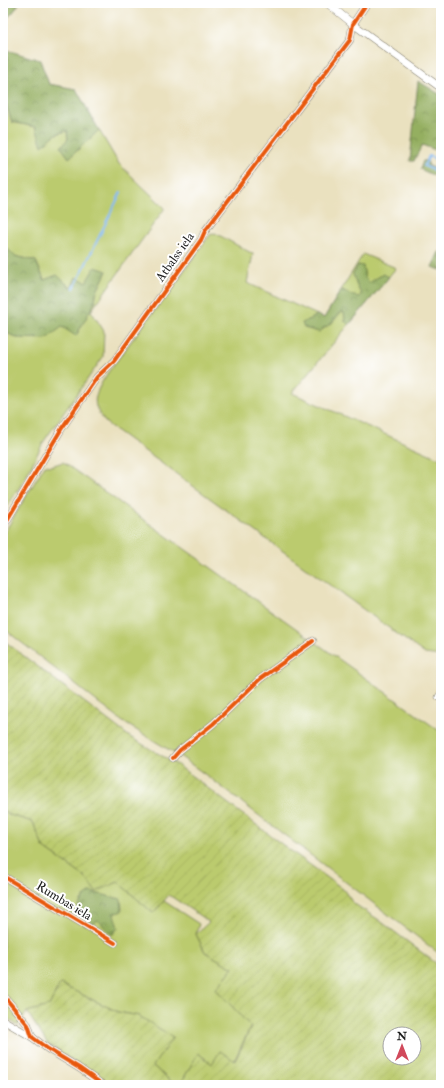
<svg xmlns="http://www.w3.org/2000/svg" width="444" height="1088" viewBox="0 0 444 1088" font-family="'IM FELL Double Pica',serif">
<defs>
<pattern id="forest-crowns" width="20" height="18" patternUnits="userSpaceOnUse"><rect width="20" height="18" fill="#94af61"/><path d="M2 6a3 3 0 1 1 6 0M12 15a3 3 0 1 1 6 0" fill="none" stroke="#788e4f"/></pattern>
<pattern id="garden-furrows" width="10" height="10" patternUnits="userSpaceOnUse"><rect width="10" height="10" fill="#bbcb6e"/><path d="M-1 1l2-2M0 10L10 0M9 11l2-2" fill="none" stroke="#a0ae5f"/></pattern>
</defs>
<rect width="100%" height="100%" fill="#fff"/>
<filter id="ink" filterUnits="userSpaceOnUse"><feTurbulence type="fractalNoise" baseFrequency=".025" numOctaves="2"/><feDisplacementMap in="SourceGraphic" scale="8" xChannelSelector="R" yChannelSelector="G"/><feConvolveMatrix kernelMatrix="1 2 1 2 8 2 1 2 1" color-interpolation-filters="sRGB"/></filter>
<filter id="wash" filterUnits="userSpaceOnUse"><feTurbulence type="fractalNoise" baseFrequency=".012" numOctaves="4" result="noise"/><feDisplacementMap in="SourceGraphic" scale="16" xChannelSelector="R" yChannelSelector="G"/><feGaussianBlur stdDeviation="0.9" result="paint"/><feColorMatrix in="noise" values="0 0 0 0 0 0 0 0 0 0 0 0 0 0 0 0 0 1.4 0 .05"/><feComposite in="paint" operator="in"/></filter>
<g filter="url(#wash)">
<rect width="100%" height="100%" fill="#eae1bf"/>
<g fill="#bbcb6e" stroke="#6c7445">
<polygon points="3,102 5,102 12,122 36,127 56,134 67,131 69,158 99,130 119,164 165,208 91,311 104,331 103,357 44,441 24,480 3,513 3,331 17,338 95,302 96,293 107,271 86,282 71,288 44,280 36,261 15,256 3,244"/>
<path d="M 215,233 L 253,254 L 247,283 L 324,318 L 363,254 L 396,268 L 292,393 L 441,459 L 441,656 L 425,654 L 106,423 C 100,415 93,407 96,396 C 100,380 120,357 130,343 C 157,307 184,271 210,235 Z"/>
<polygon points="63,462 441,732 441,955 210,778 181,757 123,722 3,628 3,535 45,465 51,466"/>
<polygon points="3,810 10,815 33,822 43,847 85,877 96,891 118,882 153,913 164,901 199,924 196,934 205,952 233,968 216,989 251,1026 234,1061 212,1064 198,1053 180,1085 175,1085 153,1066 172,1037 139,1016 118,1012 60,984 49,1006 27,1012 18,1026 3,1015"/>
</g>
<g fill="url(#forest-crowns)" stroke="#58663e">
<path d="M 3,3 L 19,3 C 16,9 10,18 3,19 Z"/>
<polygon points="3,49 40,60 49,84 76,89 99,130 69,158 61,147 68,139 67,131 56,134 42,146 36,127 12,122 5,102 3,102"/>
<polygon points="418,81 441,95 441,152 422,145 414,161 410,161"/>
<polygon points="423,161 427,161 429,166 441,171 441,179 420,169"/>
<polygon points="3,244 15,256 36,261 44,280 57,275 71,288 76,277 86,282 95,267 107,271 96,293 95,302 76,336 62,327 46,339 17,338 3,331"/>
<polygon points="439,252 441,252 441,270 432,267"/>
<polygon points="358,265 363,266 365,277 369,283 383,274 389,277 349,325 345,321 344,312 340,313 333,322 319,332 304,328 302,323 317,315 324,318 340,292 343,290 353,296 360,297 361,294 356,284 353,274"/>
<polygon points="91,892 121,899 122,911 114,914 118,928 112,935 98,920 92,924 84,925 83,916 73,914 84,897"/>
</g>
<g fill="url(#garden-furrows)" stroke="#6c7445" fill-rule="evenodd">
<path d="M 3,640 L 130,737 L 176,764 L 279,842 L 343,889 L 353,903 L 379,920 L 441,967 L 441,1085 L 180,1085 L 198,1053 L 212,1064 L 220,1051 L 235,1061 L 251,1027 L 216,989 L 233,968 L 205,952 L 196,934 L 209,922 L 169,895 L 153,913 L 118,882 L 96,892 L 85,877 L 43,847 L 33,822 L 10,815 L 3,810 ZM 390,1034 L 414,1034 L 414,1058 L 390,1058 Z"/>
<polygon points="60,984 118,1012 139,1016 173,1037 153,1066 175,1085 106,1085 47,1043 27,1012 49,1006"/>
</g>
<g fill="none" stroke-linecap="round" stroke-linejoin="round">
<g stroke="#83baf3" stroke-width="2">
<polyline points="441,161 429,156 424,166 441,173"/>
<polyline points="74,288 121,192"/>
</g>
</g>
</g>
<g filter="url(#ink)">
<g fill="none" stroke-linecap="round" stroke-linejoin="round">
<g stroke="#837e6e" stroke-width="8">
<g id="minor">
<polyline points="327,3 353,24 441,88"/>
<polyline points="3,527 62,428 97,377 114,361 201,240 205,231 350,40 353,24 367,3"/>
<polyline points="439,697 441,694"/>
<polyline points="173,758 180,750 213,724 260,679 313,641"/>
<polyline points="3,876 115,943"/>
<polyline points="3,995 28,1025 32,1037 48,1049 79,1068 103,1085"/>
<polyline points="3,1020 32,1037"/>
</g>
</g>
<use href="#minor" stroke="#fff" stroke-width="7"/>
<g stroke="#fff" stroke-width="6">
<g id="cycleway">
<polyline points="3,527 62,428 97,377 114,361 201,240 205,231 350,40 353,24 367,3"/>
<polyline points="173,758 180,750 213,724 260,679 313,641"/>
<polyline points="3,876 115,943"/>
<polyline points="3,995 28,1025 32,1037 48,1049 79,1068 103,1085"/>
</g>
</g>
<use href="#cycleway" stroke="#e8590c" stroke-width="4"/>
</g>
</g>
<g text-anchor="middle" dominant-baseline="central" stroke-width="4" stroke-linejoin="round" paint-order="stroke">
<g font-size="13" fill="#1c1c1c" stroke="#fff">
<text transform="translate(175 257) rotate(-55)">Atbalss iela</text>
<text transform="translate(64 901) rotate(31)">Rumbas iela</text>
</g>
</g>
<rect width="444" height="1088" fill="none" stroke="#fff" stroke-width="16"/>
<g transform="translate(402 1046)"><circle r="19" fill="#ffffff" stroke="#a4a4a4"/>
<path d="M0-3L7 15L0 10L-7 15Z" fill="#d1495b"/>
<text y="-6" font-size="11" font-weight="bold" text-anchor="middle" fill="#1c1c1c">N</text>
</g>
</svg>
